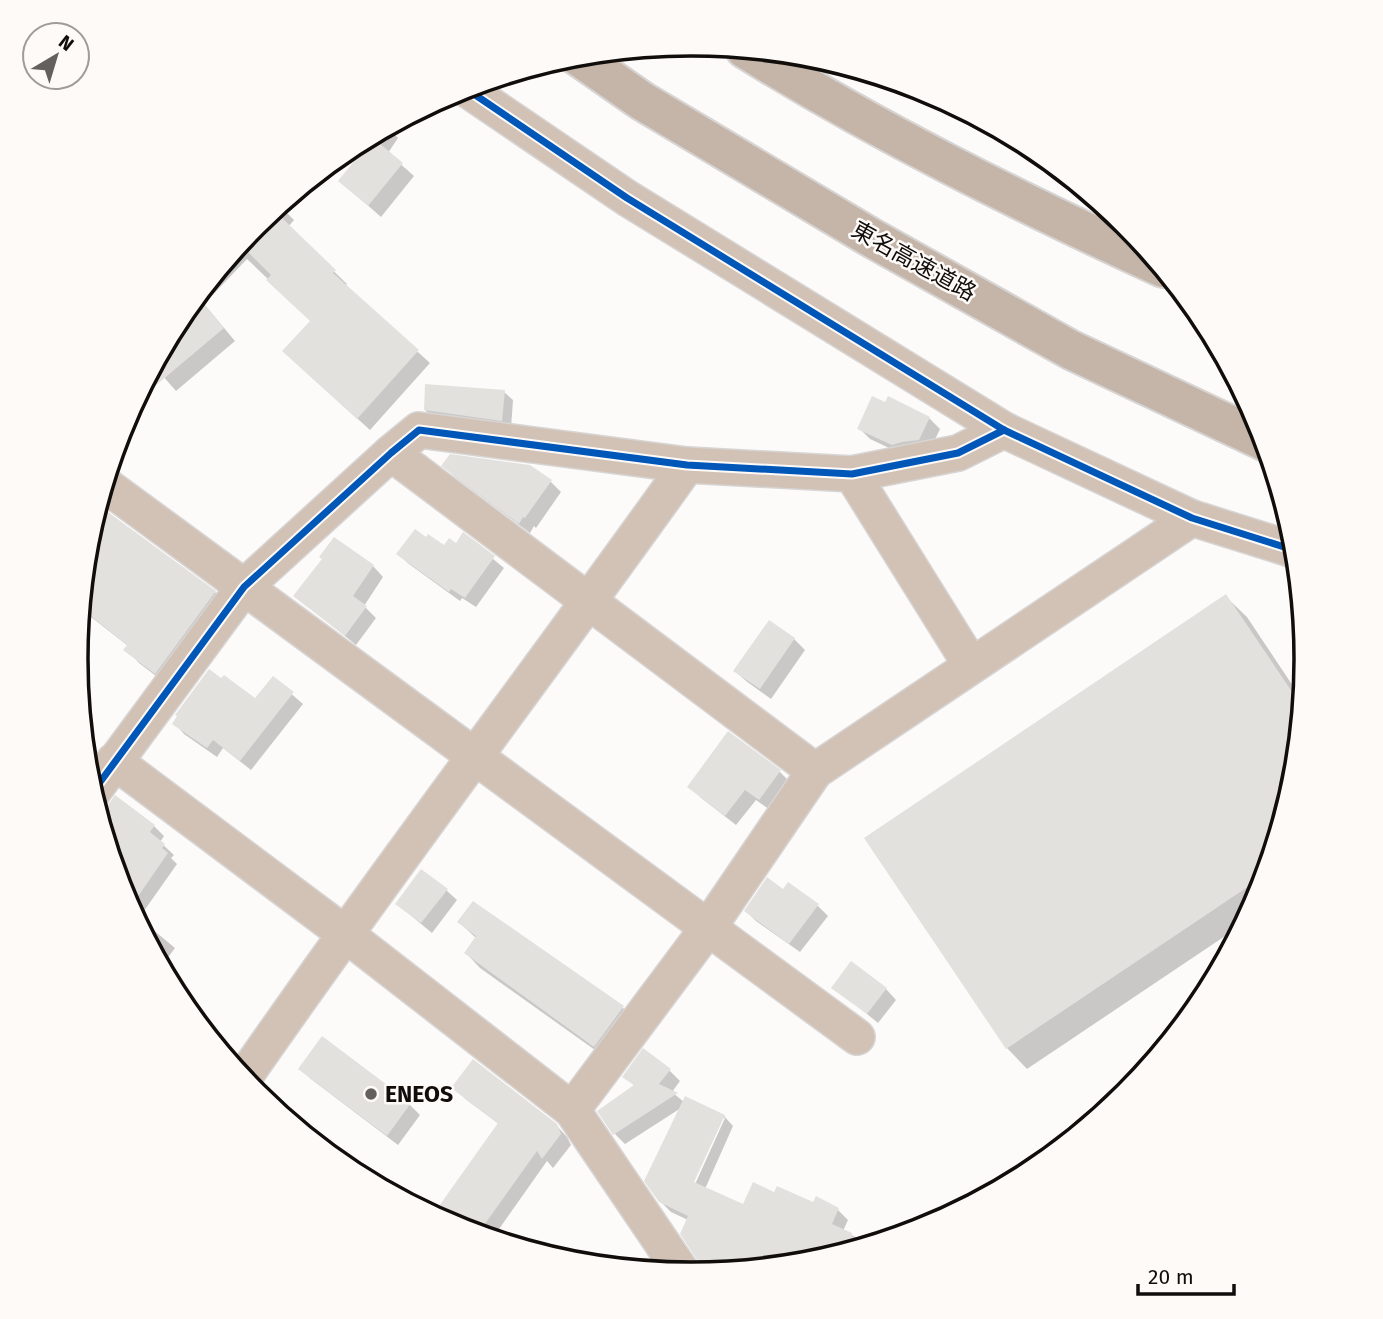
<svg xmlns="http://www.w3.org/2000/svg" width="1383" height="1319" viewBox="0 0 1383 1319" font-family="'Fira Sans','Noto Sans JP',sans-serif">
<rect width="100%" height="100%" fill="#fdfbf9"/>
<g fill="#0003" fill-rule="evenodd">
<polygon points="393,124 390,130 398,138 388,153 414,176 381,217 340,181 363,152 353,146"/>
<polygon points="279,205 294,220 288,227 347,284 345,286 430,363 370,430 297,364 312,321 247,259 204,304 235,341 176,391 154,366 180,317 256,224"/>
<polygon points="504,392 513,400 511,428 434,418 425,410"/>
<polygon points="929,418 940,429 930,450 904,455 870,439 859,428"/>
<polygon points="444,465 550,481 561,492 536,528 534,526 530,533 454,476"/>
<polygon points="98,505 215,592 228,606 169,686 139,663 126,649 128,646 81,609 88,539"/>
<polygon points="464,535 504,568 476,607 462,598 460,601 409,564 398,554 456,545"/>
<polygon points="324,560 373,566 383,577 364,606 376,618 356,645 296,596"/>
<polygon points="1226,597 1247,617 1303,701 1295,780 1260,896 1246,922 1027,1069 1007,1048"/>
<polygon points="769,622 794,639 805,650 771,699 746,681 735,671"/>
<polygon points="273,678 303,704 251,770 223,748 217,757 184,734 174,723 222,680 256,701"/>
<polygon points="780,772 790,782 770,810 756,800 736,825 700,797"/>
<polygon points="98,813 154,826 164,836 160,842 174,855 171,858 177,864 139,918 175,948 161,967 122,895"/>
<polygon points="446,890 457,900 432,933 397,904"/>
<polygon points="783,891 818,906 828,916 800,952 756,921 746,911"/>
<polygon points="474,903 623,1008 637,1022 609,1060 480,968 466,953 477,939 459,922"/>
<polygon points="834,987 886,989 896,1000 878,1023"/>
<polygon points="322,1039 410,1105 420,1115 398,1145 311,1079 300,1068"/>
<path d="M 669,1070 L 680,1081 L 672,1092 L 684,1102 L 724,1116 L 733,1126 L 705,1189 L 744,1206 L 775,1194 L 838,1210 L 848,1220 L 843,1231 L 872,1245 L 811,1263 L 711,1273 L 702,1265 L 688,1220 L 671,1212 L 660,1201 L 681,1108 L 625,1144 L 615,1134 L 635,1086 L 624,1076 ZM 721,1118 L 725,1118 L 692,1191 L 688,1189 Z"/>
<polygon points="464,1098 556,1125 567,1137 571,1145 553,1168 547,1161 492,1239 455,1228 436,1213 499,1124"/>
</g>
<g fill="#e3e1de">
<polygon points="373,138 403,163 368,206 338,181"/>
<polygon points="281,217 336,270 333,273 419,350 357,419 282,351 310,321 266,280 271,275 248,252"/>
<polygon points="197,296 224,328 136,402 180,317"/>
<polygon points="425,384 505,390 502,421 424,410"/>
<polygon points="872,396 885,402 888,396 930,417 919,440 902,442 892,445 857,429"/>
<polygon points="450,454 530,465 552,480 525,518 523,517 519,524 441,466"/>
<polygon points="98,505 216,591 155,674 123,650 127,645 81,608 88,539"/>
<polygon points="415,529 426,537 428,534 444,545 449,538 456,543 463,532 495,556 465,598 451,589 449,592 396,554"/>
<polygon points="334,537 374,565 353,596 367,606 345,636 293,596 322,559 319,557"/>
<polygon points="1226,594 1303,708 1295,780 1267,874 1006,1049 864,838"/>
<polygon points="769,620 795,638 760,689 733,671"/>
<polygon points="209,669 221,678 224,675 255,698 273,676 294,692 240,761 213,740 207,748 172,724 177,716 175,715"/>
<polygon points="728,731 781,770 759,800 745,790 725,816 687,787"/>
<polygon points="115,795 155,825 150,832 165,844 162,848 168,853 130,908 122,895 97,812 108,805"/>
<polygon points="421,869 448,889 421,923 395,904"/>
<polygon points="767,877 783,889 788,882 819,904 789,944 744,911"/>
<polygon points="473,901 624,1006 594,1047 464,953 476,936 457,922"/>
<polygon points="851,961 887,988 867,1014 831,988"/>
<polygon points="322,1036 411,1103 387,1136 298,1069"/>
<polygon points="643,1048 671,1069 659,1084 678,1093 613,1135 597,1111 634,1085 622,1077"/>
<polygon points="473,1059 557,1124 561,1134 542,1159 537,1151 477,1235 455,1228 434,1213 498,1123 451,1088"/>
<polygon points="685,1096 725,1115 694,1182 743,1204 753,1182 774,1192 777,1186 813,1202 816,1196 839,1208 832,1224 852,1233 851,1236 871,1245 811,1263 716,1273 701,1266 680,1234 688,1216 659,1202 644,1181"/>
</g>
<g fill="none" stroke-linecap="round" stroke-linejoin="round">
<g stroke="#d6d5d4" stroke-width="38">
<g id="street">
<polyline points="465,88 627,198 1004,430 1192,518 1297,551"/>
<polyline points="391,453 815,771"/>
<polyline points="852,474 971,665"/>
<polyline points="104,484 857,1037"/>
<polyline points="114,761 344,933 572,1110 683,1274"/>
<polyline points="92,793 244,587 391,453 419,430 687,465 852,474 958,453 1004,430"/>
<path d="M 243,1079 C 387,871 540,671 687,465"/>
<polyline points="572,1110 708,928 815,771 1192,518"/>
</g>
</g>
<g stroke="#d6d5d4" stroke-width="42">
<g id="highway">
<path d="M 745,49 C 878,132 1020,202 1163,268"/>
<polyline points="576,55 642,101 870,237 1071,350 1266,442"/>
</g>
</g>
<use href="#street" stroke="#d2c2b6" stroke-width="35"/>
<use href="#highway" stroke="#c5b5a9" stroke-width="38"/>
<g stroke="#fefaf8" stroke-width="11">
<g id="cycleway">
<polyline points="465,88 627,198 1004,430 1192,518 1297,551"/>
<polyline points="92,793 244,587 391,453 419,430 687,465 852,474 958,453 1004,430"/>
</g>
</g>
<use href="#cycleway" stroke="#0057b8" stroke-width="7"/>
</g>
<circle fill="#63605e" stroke="#fefaf8" stroke-width="2.5" cx="371" cy="1094" r="7"/>
<g text-anchor="middle" dominant-baseline="central" stroke-width="5" stroke-linejoin="round" paint-order="stroke">
<g font-size="23" fill="#100d0b" stroke="#fefaf8">
<text transform="translate(914 261) rotate(29)">東名高速道路</text>
</g>
<g font-size="23" font-weight="bold" fill="#100d0b" stroke="#fefaf8" text-anchor="start">
<text x="385" y="1094">ENEOS</text>
</g>
</g>
<path d="M0 0H1383V1319H0ZM88 659a603 603 0 1 1 1206 0a603 603 0 1 1-1206 0Z" fill="#fefaf8" fill-rule="evenodd"/>
<path fill="none" stroke="#100d0b" stroke-width="3.5" d="M88 659a603 603 0 1 1 1206 0a603 603 0 1 1-1206 0Z"/>
<g transform="translate(56 56) rotate(38)"><circle r="33" fill="#fefaf8" stroke="#9f9b99" stroke-width="2"/>
<path d="M0-5L12 26L0 18L-12 26Z" fill="#63605e"/>
<text y="-10" font-size="19" font-weight="bold" text-anchor="middle" fill="#100d0b">N</text>
</g>
<path d="M1138 1284v10h96v-10" fill="none" stroke="#100d0b" stroke-width="3.5"/>
<text x="1148" y="1284" font-size="21" fill="#100d0b" stroke="#fefaf8" stroke-width="5" paint-order="stroke">20 m</text>
</svg>
